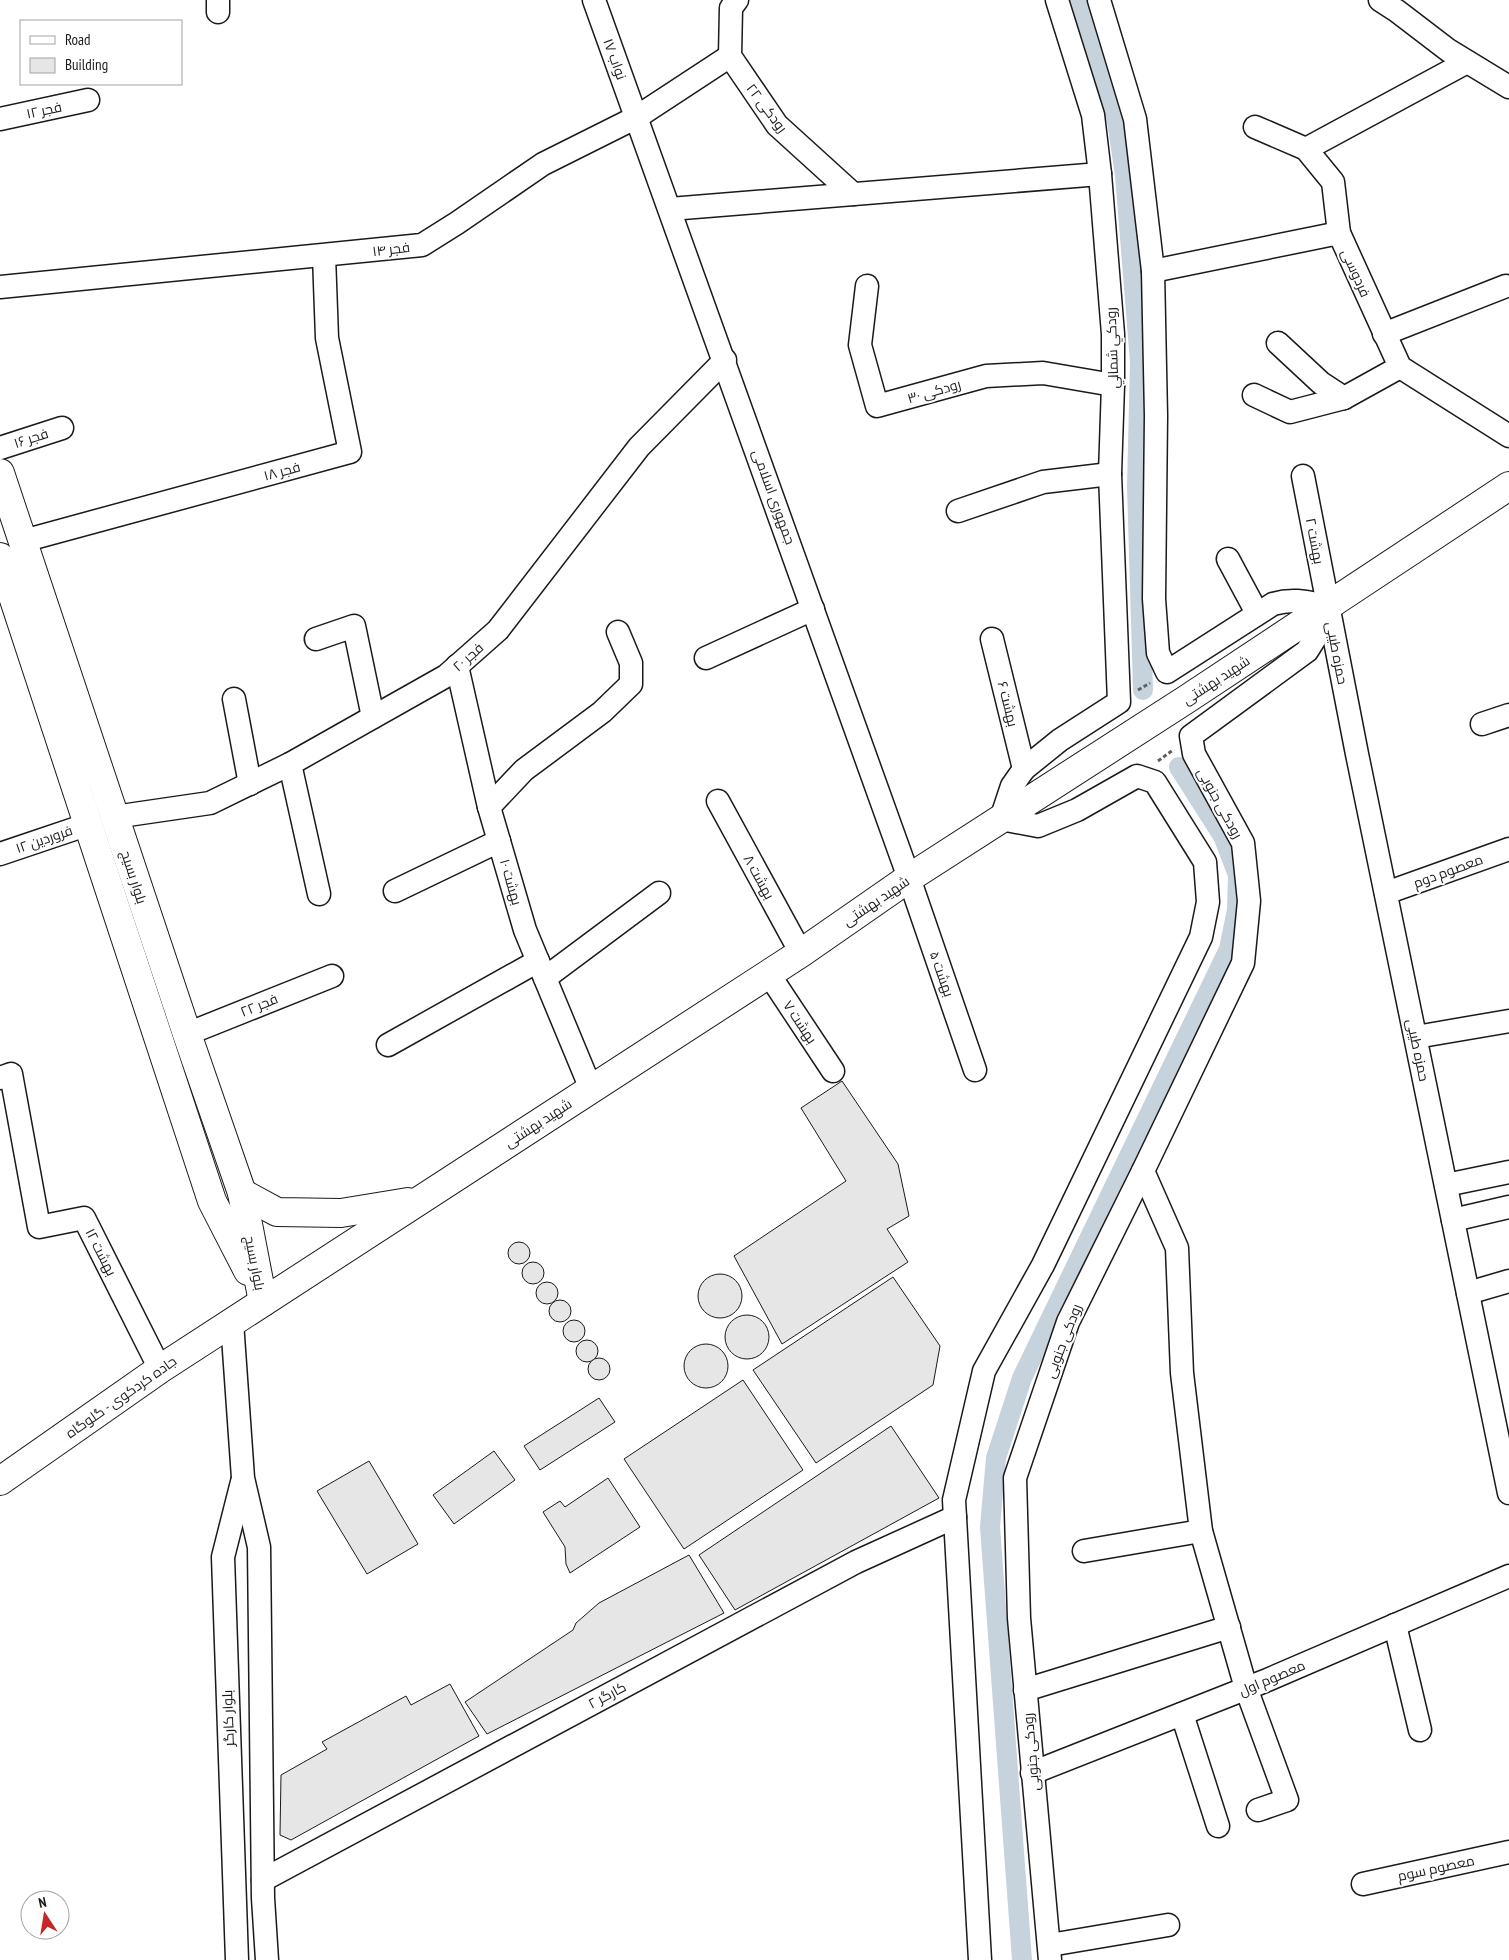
<svg xmlns="http://www.w3.org/2000/svg" width="1509" height="1960" viewBox="0 0 1509 1960" font-family="'PT Sans Narrow',Cairo,sans-serif">
<rect width="100%" height="100%" fill="#fff"/>
<g fill="none" stroke-linecap="round" stroke-linejoin="round">
<g stroke="#c6d2dc" stroke-width="20">
<polyline points="1077,0 1117,121 1125,175 1140,362 1137,486 1143,690"/>
<polyline points="1022,1960 990,1527 996,1458 1022,1378 1229,949 1237,910 1238,875 1223,836 1179,767"/>
</g>
</g>
<g fill="#e6e6e6" stroke="#1a1a1a">
<polygon points="842,1081 898,1164 909,1216 887,1229 908,1262 782,1344 734,1256 846,1181 801,1108"/>
<circle cx="519" cy="1253" r="11"/>
<circle cx="533" cy="1273" r="11"/>
<circle cx="720" cy="1296" r="22"/>
<polygon points="893,1277 940,1346 933,1385 816,1463 753,1370"/>
<circle cx="547" cy="1293" r="11"/>
<circle cx="560" cy="1311" r="11"/>
<circle cx="747" cy="1337" r="22"/>
<circle cx="574" cy="1331" r="11"/>
<circle cx="587" cy="1351" r="11"/>
<circle cx="706" cy="1366" r="22"/>
<circle cx="599" cy="1369" r="11"/>
<polygon points="743,1380 803,1470 684,1549 624,1459"/>
<polygon points="599,1398 615,1422 540,1470 524,1446"/>
<polygon points="891,1426 939,1498 735,1610 699,1555"/>
<polygon points="494,1451 515,1480 454,1524 433,1495"/>
<polygon points="369,1461 418,1544 367,1574 317,1491"/>
<polygon points="608,1478 640,1527 570,1573 566,1564 565,1547 543,1512 560,1501 565,1507"/>
<polygon points="689,1555 724,1613 487,1734 465,1702 573,1630 576,1623 599,1603"/>
<polygon points="450,1684 479,1736 291,1840 280,1835 281,1775 327,1749 322,1742 406,1696 411,1705"/>
</g>
<g fill="none" stroke-linecap="round" stroke-linejoin="round">
<g stroke="#1a1a1a" stroke-width="25">
<g id="minor">
<polyline points="218,0 218,12"/>
<polyline points="594,0 909,878 975,1070"/>
<polyline points="737,0 731,8 730,56 777,125 853,194"/>
<path d="M 1099,0 L 1135,119 L 1153,271 L 1156,416 L 1154,599 L 1158,653 L 1167,672 L 1273,604 C 1293,598 1307,602 1327,606"/>
<polyline points="1380,0 1397,11 1448,50 1509,87"/>
<polyline points="0,119 88,100"/>
<polyline points="1255,127 1306,149 1333,182 1339,233"/>
<polyline points="1306,149 1467,62"/>
<polyline points="670,209 1100,174"/>
<polyline points="1153,271 1339,233 1400,367 1509,436"/>
<polyline points="867,286 860,345 877,406 986,376 1043,373 1113,385"/>
<polyline points="0,287 422,245 457,223 543,164 637,117 730,56"/>
<polyline points="1384,334 1506,286"/>
<polyline points="1278,343 1321,383 1344,398 1400,367"/>
<polyline points="1254,395 1290,412 1344,398"/>
<polyline points="0,448 62,428"/>
<polyline points="1303,476 1357,754 1509,1493"/>
<polyline points="958,511 1043,482 1110,474"/>
<polyline points="23,541 350,452 327,338 324,256"/>
<polyline points="1228,559 1257,613"/>
<polyline points="316,639 354,626 373,717"/>
<polyline points="992,639 1024,769"/>
<polyline points="706,658 813,609"/>
<polyline points="457,666 489,807 525,930 591,1089"/>
<polyline points="234,699 250,784"/>
<polyline points="1482,724 1509,715"/>
<polyline points="290,764 319,894"/>
<polyline points="718,801 801,953"/>
<polyline points="489,807 524,770 602,712 631,684 631,663 618,632"/>
<polyline points="114,817 210,803 290,764 446,676 498,630 639,447 725,360"/>
<polyline points="0,854 89,824"/>
<polyline points="395,891 499,841"/>
<polyline points="1386,893 1509,849"/>
<polyline points="768,973 833,1071"/>
<polyline points="545,978 659,893"/>
<polyline points="187,1034 332,976"/>
<polyline points="1416,1037 1509,1021"/>
<polyline points="388,1045 538,961"/>
<polyline points="0,1078 11,1074 39,1227 84,1218 160,1369"/>
<polyline points="1143,1171 1177,1248 1182,1373 1201,1531 1246,1688 1287,1800 1258,1810"/>
<polyline points="1446,1185 1509,1172"/>
<polyline points="1453,1220 1509,1207"/>
<polyline points="1468,1293 1509,1281"/>
<polyline points="232,1322 243,1478 259,1547 263,1898 267,1960"/>
<polyline points="1084,1551 1201,1531"/>
<polyline points="1395,1625 1420,1730"/>
<polyline points="1025,1690 1229,1627"/>
<polyline points="1182,1714 1218,1826"/>
<polyline points="1032,1773 1265,1681 1509,1576"/>
<polyline points="263,1880 856,1562 955,1517"/>
<polyline points="1363,1884 1509,1852"/>
<polyline points="1050,1945 1168,1925"/>
<polyline points="237,1960 223,1557 242,1482"/>
<polyline points="980,1960 954,1500 984,1371 1043,1265 1201,937 1208,902 1205,862 1155,782 1137,776 1077,810 1038,826 1001,819 1012,786 1024,769 1060,740 1119,702 1110,474 1113,385 1113,334 1100,174 1093,115 1057,0"/>
<polyline points="1050,1960 1019,1618 1015,1478 1068,1322 1143,1171 1243,963 1249,901 1243,843 1194,754 1191,736 1307,651 1317,635 1327,606"/>
</g>
</g>
<g stroke="#1a1a1a" stroke-width="30">
<g id="major">
<polyline points="0,473 187,1034 242,1193 263,1302"/>
<polyline points="0,557 212,1201 248,1271"/>
<polyline points="242,1193 277,1212 341,1213 408,1202"/>
<polyline points="0,1481 160,1369 801,953 909,878 1187,699 1509,486"/>
</g>
</g>
<g stroke="#5f5f5f" stroke-width="3" stroke-dasharray="4 2.5" stroke-linecap="butt">
<polyline points="1138,690 1150,683"/>
<polyline points="1158,761 1173,750"/>
</g>
<use href="#minor" stroke="#fff" stroke-width="22"/>
<use href="#major" stroke="#fff" stroke-width="28"/>
</g>
<g text-anchor="middle" dominant-baseline="central" stroke-width="4" stroke-linejoin="round" paint-order="stroke">
<g font-size="14" fill="#1a1a1a" stroke="#fff">
<text transform="translate(615 59) rotate(70)">نواب ۱۷</text>
<text transform="translate(767 108) rotate(53)">رودکی ۲۲</text>
<text transform="translate(44 110) rotate(-12)">فجر ۱۲</text>
<text transform="translate(391 249) rotate(-7)">فجر ۱۴</text>
<text transform="translate(1356 273) rotate(66)">فردوسی</text>
<text transform="translate(1112 348) rotate(-92)">رودکي شمالي</text>
<text transform="translate(934 391) rotate(-16)">رودکی ۳۰</text>
<text transform="translate(31 438) rotate(-18)">فجر ۱۶</text>
<text transform="translate(282 471) rotate(-15)">فجر ۱۸</text>
<text transform="translate(774 497) rotate(70)">جمهوری اسلامی</text>
<text transform="translate(1315 541) rotate(79)">بهشت ۲</text>
<text transform="translate(1337 653) rotate(79)">حمزه طیبی</text>
<text transform="translate(468 657) rotate(-41)">فجر ۲۰</text>
<text transform="translate(1216 680) rotate(-33)">شهید بهشتی</text>
<text transform="translate(1008 704) rotate(76)">بهشت ۶</text>
<text transform="translate(1220 803) rotate(61)">رودکی جنوبی</text>
<text transform="translate(44 839) rotate(-19)">۱۲ فروردین</text>
<text transform="translate(1448 871) rotate(-20)">معصوم دوم</text>
<text transform="translate(134 877) rotate(72)">بلوار بسیج</text>
<text transform="translate(759 877) rotate(61)">بهشت ۸</text>
<text transform="translate(511 882) rotate(74)">بهشت ۱۰</text>
<text transform="translate(876 901) rotate(-34)">شهید بهشتی</text>
<text transform="translate(942 974) rotate(71)">بهشت ۵</text>
<text transform="translate(259 1005) rotate(-22)">فجر ۲۲</text>
<text transform="translate(800 1022) rotate(56)">بهشت ۷</text>
<text transform="translate(1418 1050) rotate(78)">حمزه طیبی</text>
<text transform="translate(538 1123) rotate(-33)">شهید بهشتی</text>
<text transform="translate(101 1252) rotate(63)">بهشت ۱۲</text>
<text transform="translate(255 1263) rotate(79)">بلوار بسیج</text>
<text transform="translate(1063 1341) rotate(-69)">رودکی جنوبی</text>
<text transform="translate(121 1397) rotate(-35)">جاده کردکوی - گلوگاه</text>
<text transform="translate(1272 1678) rotate(-23)">معصوم اول</text>
<text transform="translate(607 1695) rotate(-28)">کارگر ۲</text>
<text transform="translate(228 1718) rotate(-92)">بلوار کارگر</text>
<text transform="translate(1031 1752) rotate(-95)">رودکی جنوبی</text>
<text transform="translate(1436 1868) rotate(-12)">معصوم سوم</text>
</g>
</g>
<rect x="20" y="20" width="162" height="65" fill="#ffffff" stroke="#a3a3a3"/>
<rect x="30" y="36" width="25" height="8" fill="#ffffff" stroke="#a3a3a3"/>
<text x="65" y="45" font-size="15" fill="#1a1a1a">Road</text>
<rect x="30" y="58" width="25" height="15" fill="#e6e6e6" stroke="#a3a3a3"/>
<text x="65" y="70" font-size="15" fill="#1a1a1a">Building</text>
<g transform="translate(45 1915) rotate(348)"><circle r="24" fill="#ffffff" stroke="#a3a3a3"/>
<path d="M0-4L9 19L0 12L-9 19Z" fill="#c62828"/>
<text y="-8" font-size="14" font-weight="bold" text-anchor="middle" fill="#1a1a1a">N</text>
</g>
</svg>
